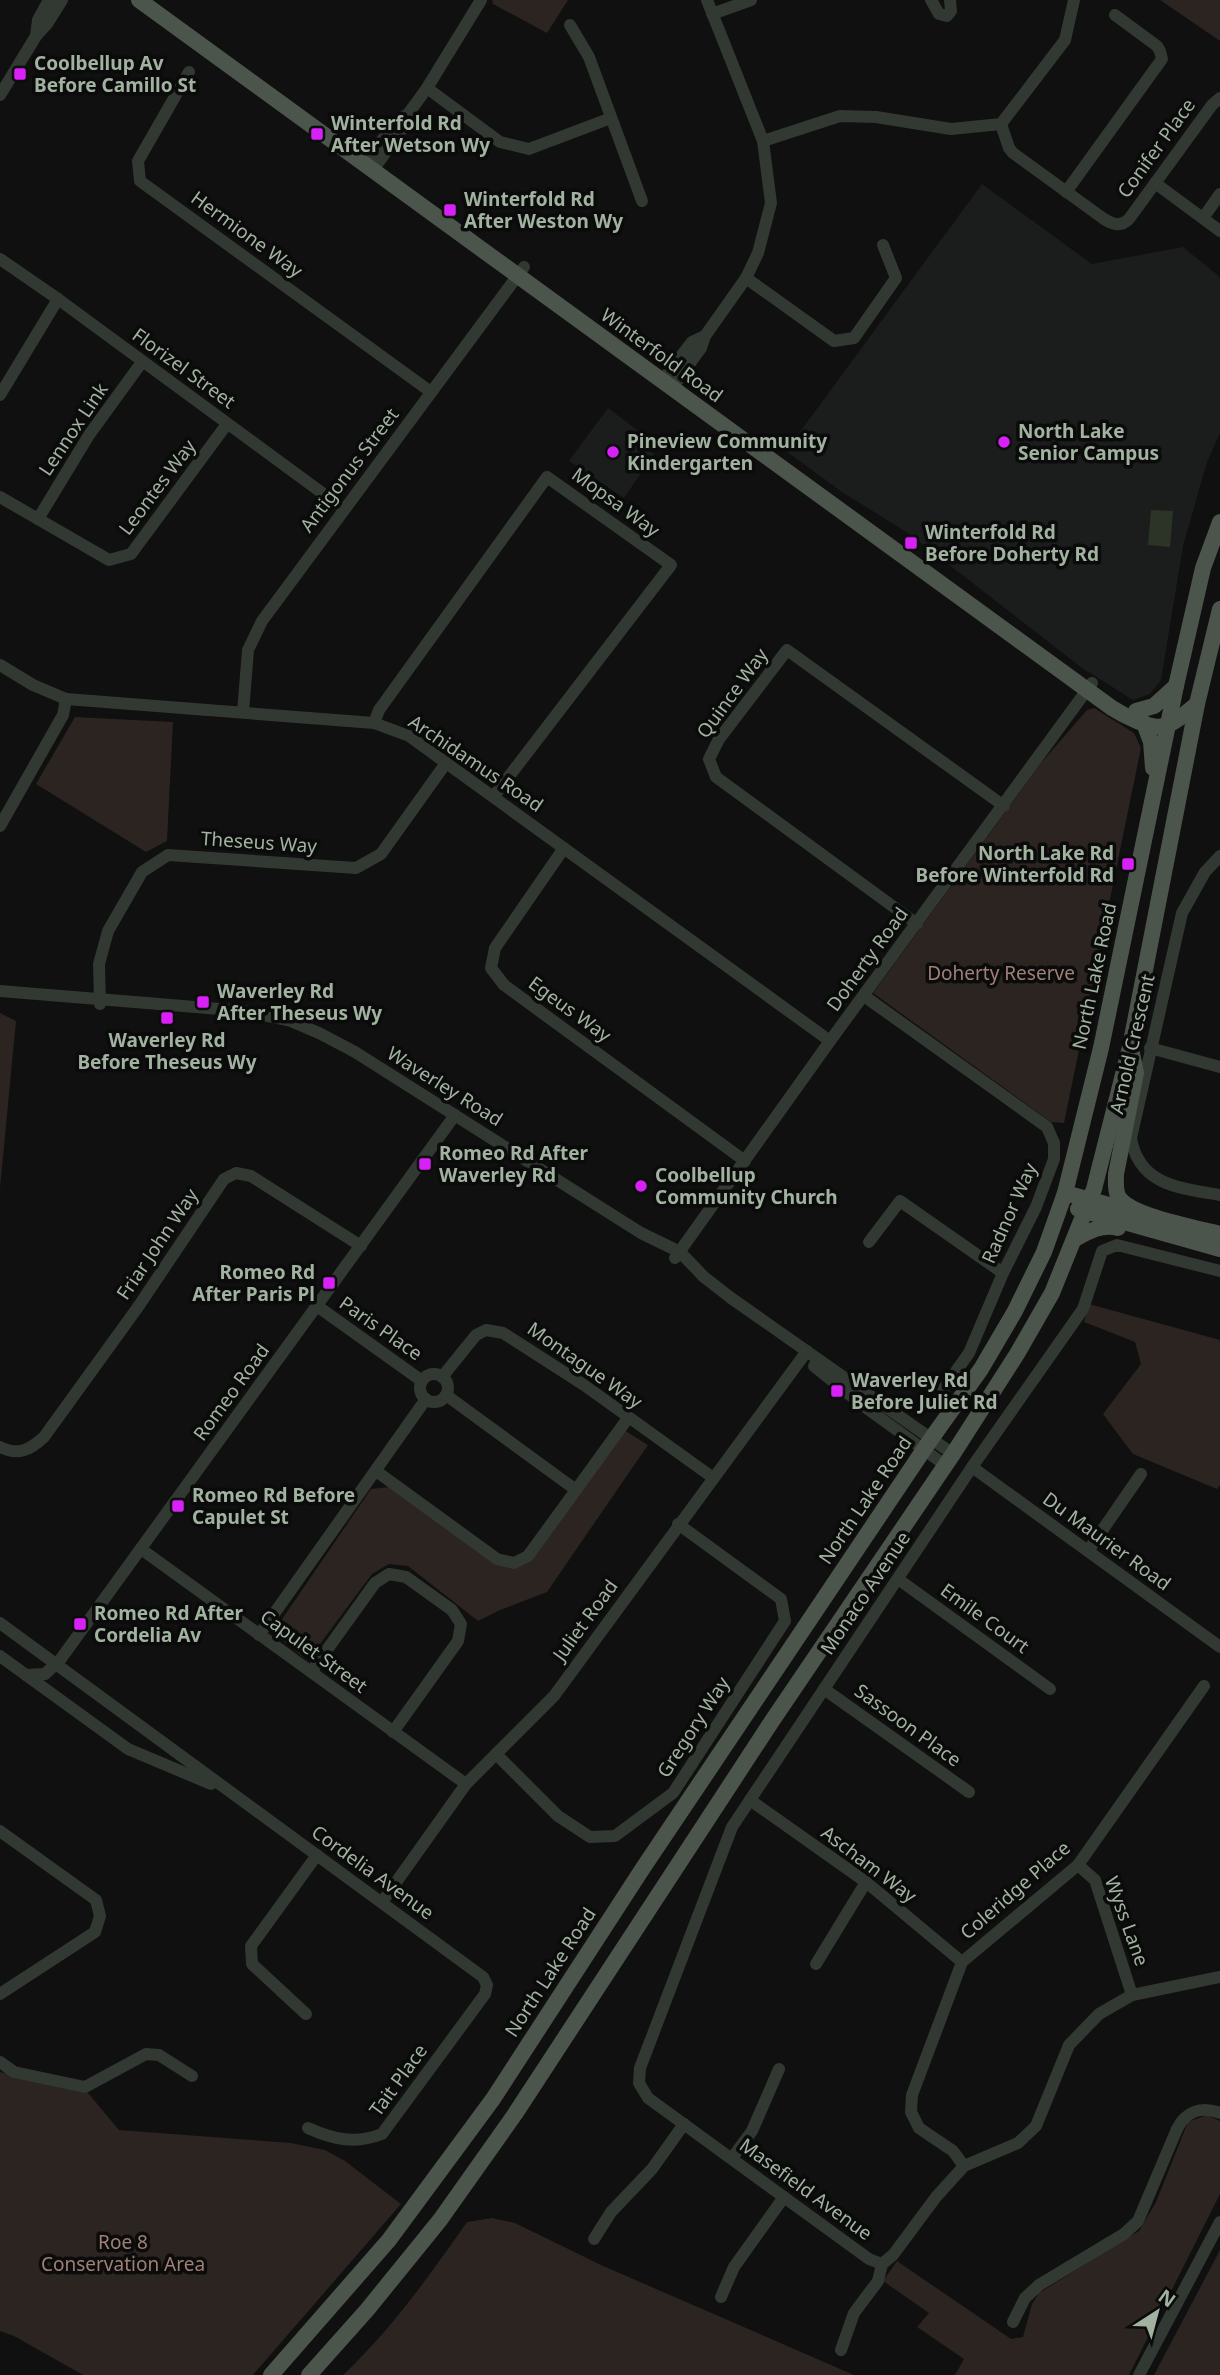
<svg xmlns="http://www.w3.org/2000/svg" width="1220" height="2375" viewBox="0 0 1220 2375" font-family="'Noto Sans',sans-serif">
<rect width="100%" height="100%" fill="#0f100f"/>
<g fill="#1b1d1c">
<polygon points="982,184 1092,264 1183,247 1220,277 1220,433 1207,462 1183,546 1161,680 1150,694 1133,700 1082,668 908,533 842,492 786,451"/>
<polygon points="608,408 653,442 647,450 654,454 624,498 569,461"/>
</g>
<g fill="#2b2421">
<polygon points="492,0 568,0 547,33 493,4"/>
<polygon points="1160,0 1220,0 1220,41"/>
<polygon points="1094,708 1134,733 1141,748 1064,1123 1051,1122 873,993 1041,763 1087,710"/>
<polygon points="75,717 173,722 167,841 146,852 36,784"/>
<polygon points="0,1013 16,1021 0,1188"/>
<polygon points="1089,1304 1220,1340 1220,1485 1217,1489 1133,1454 1103,1414 1141,1364 1135,1342 1084,1322"/>
<polygon points="624,1430 648,1445 547,1592 500,1610 478,1621 408,1566 389,1564 372,1574 311,1656 303,1657 278,1637 276,1628 371,1489 389,1487 505,1565 522,1554 566,1495"/>
<polygon points="0,2072 88,2093 119,2130 291,2143 325,2150 345,2161 401,2204 253,2375 83,2375 14,2336 0,2331"/>
<polygon points="1207,2115 1220,2121 1220,2194 1129,2375 955,2375 964,2359 917,2327 929,2313 883,2281 897,2261 1011,2339 1023,2337 1032,2304 1039,2293 1139,2231 1156,2202 1188,2122"/>
<path d="M 492,2218 L 515,2223 L 601,2265 L 854,2375 L 343,2375 C 391,2330 429,2276 467,2222 Z"/>
<polygon points="1220,2250 1220,2375 1154,2375"/>
</g>
<polygon fill="#2b3426" points="1151,510 1173,511 1170,547 1148,545"/>
<g fill="none" stroke-linecap="round" stroke-linejoin="round">
<g stroke="#323832" stroke-width="12">
<polyline points="931,0 939,14 947,16 951,11 950,0"/>
<polyline points="712,14 751,0"/>
<polyline points="570,25 589,57 642,201"/>
<polyline points="36,36 38,20 49,0"/>
<polyline points="189,72 138,161 140,181 431,392"/>
<polyline points="427,88 500,142 529,149 611,118"/>
<polyline points="0,95 36,36 47,24 62,0"/>
<path d="M 1001,124 L 1009,148 L 1013,153 L 1104,219 C 1114,225 1121,227 1129,219 L 1212,105 L 1220,98"/>
<polyline points="763,141 840,116 876,117 951,129 1001,124 1065,40 1074,0"/>
<polyline points="364,163 398,120 408,114 427,88 481,0"/>
<polyline points="373,170 405,125 407,115"/>
<polyline points="1155,183 1220,231"/>
<polyline points="1066,192 1162,59 1160,51 1157,46 1115,15"/>
<polyline points="1203,218 1220,194"/>
<polyline points="0,259 58,299 344,509"/>
<polyline points="746,278 834,341 854,338 896,278 883,245"/>
<polyline points="662,381 692,342 705,336"/>
<polyline points="672,388 701,348 705,336 746,278 758,253 771,203 763,141 707,0"/>
<polyline points="0,395 58,299"/>
<polyline points="0,497 109,560 131,554 227,424"/>
<polyline points="38,519 89,435 142,362"/>
<polyline points="0,665 33,685 66,699 374,723 409,736 830,1041"/>
<polyline points="243,712 248,650 262,621 524,267"/>
<polyline points="374,723 379,710 547,477 671,565 494,796"/>
<polyline points="0,826 63,715 66,699"/>
<polyline points="564,848 495,948 491,968 504,985 745,1161"/>
<path d="M 1220,856 L 1205,872 L 1182,913 L 1131,1138 C 1139,1186 1181,1188 1220,1195"/>
<polyline points="917,924 716,777 709,759 719,739 787,650 1004,806"/>
<polyline points="0,991 244,1011 291,1021 321,1034 355,1052 641,1233 680,1252 704,1277 731,1298 953,1454"/>
<polyline points="864,996 1047,1127 1054,1143 1054,1159 1036,1207 1003,1273 969,1353 937,1398"/>
<polyline points="100,1004 99,964 108,931 142,872 168,855 356,868 381,854 446,763"/>
<polyline points="1150,1048 1220,1067"/>
<polyline points="869,1242 900,1201 1003,1273"/>
<polyline points="675,1258 830,1041 1092,683"/>
<polyline points="1220,1271 1117,1245 1102,1251 1083,1309 972,1467 732,1827 640,2068 639,2083 648,2098 869,2259 882,2264 893,2255 936,2197 964,2166 1018,2143 1036,2126 1069,2045 1099,2014 1132,1995 1220,1977"/>
<polyline points="317,1306 422,1381"/>
<polyline points="814,1366 865,1407 945,1465"/>
<circle cx="434" cy="1388" r="14"/>
<polyline points="442,1377 476,1335 486,1330 503,1333 584,1385 712,1477"/>
<polyline points="446,1395 576,1490 628,1418"/>
<path d="M 0,1447 C 18,1456 30,1450 44,1437 L 138,1307 L 224,1179 L 236,1173 L 251,1176 L 361,1246"/>
<polyline points="972,1467 1220,1647"/>
<polyline points="376,1471 497,1559 514,1563 528,1556 576,1490"/>
<polyline points="141,1549 466,1784"/>
<polyline points="1088,1551 1141,1474"/>
<polyline points="898,1579 1050,1689"/>
<path d="M 0,1623 L 483,1977 L 487,1985 L 485,1994 L 382,2134 C 356,2144 334,2140 308,2128"/>
<polyline points="259,1635 426,1399"/>
<polyline points="0,1656 128,1749 211,1784"/>
<polyline points="311,1672 375,1583 389,1574 406,1577 452,1610 461,1624 458,1641 393,1732"/>
<polyline points="26,1675 45,1674 60,1660 455,1115"/>
<polyline points="824,1689 969,1792"/>
<polyline points="496,1754 558,1816 590,1837 615,1836 673,1793 785,1621 781,1599 678,1524"/>
<polyline points="750,1800 866,1882 962,1962"/>
<polyline points="0,1831 96,1900 100,1916 95,1932 0,1994"/>
<polyline points="1078,1865 1095,1880 1132,1995"/>
<polyline points="382,1902 466,1784 554,1696 807,1351"/>
<polyline points="816,1964 866,1882"/>
<polyline points="306,2014 252,1964 251,1946 317,1855"/>
<polyline points="0,2062 14,2072 85,2087 146,2054 159,2055 192,2076"/>
<polyline points="732,2158 752,2131 779,2069"/>
<polyline points="964,2166 953,2151 919,2128 911,2112 912,2095 962,1962 1078,1865 1204,1686"/>
<polyline points="594,2239 611,2212 652,2169 684,2124"/>
<polyline points="721,2297 734,2267 784,2197"/>
<path d="M 1013,2322 L 1025,2298 L 1039,2285 L 1124,2234 L 1138,2221 L 1177,2129 C 1186,2111 1202,2106 1220,2113"/>
<polyline points="841,2350 854,2313 878,2281 882,2264"/>
<polyline points="1139,2375 1220,2222"/>
</g>
<g stroke="#4c554c" stroke-width="16">
<path d="M 139,0 L 1112,708 C 1123,715 1151,730 1164,726 C 1176,723 1188,711 1197,704"/>
<polyline points="1136,711 1154,706 1176,686"/>
<polyline points="1144,723 1151,742 1153,768"/>
<path d="M 1131,1049 L 1136,1073 L 1116,1174 C 1116,1181 1115,1189 1118,1196 C 1129,1216 1197,1228 1220,1234"/>
<polyline points="1065,1193 1131,1211"/>
<polyline points="1078,1209 1220,1249"/>
<path d="M 1075,1239 C 1089,1231 1102,1224 1118,1228"/>
<polyline points="271,2375 389,2240 493,2099 643,1868 931,1439 981,1369 1015,1311 1044,1252 1065,1193 1101,1048 1176,686 1203,568 1220,522"/>
<polyline points="309,2375 367,2310 440,2220 515,2114 772,1721 953,1454 1017,1354 1052,1293 1094,1189 1130,1047 1197,704 1220,609"/>
</g>
</g>
<g fill="#d821f6" stroke="#0a0b0a" stroke-width="2.5">
<rect x="13" y="67" width="14" height="14" rx="3.5"/>
<rect x="310" y="127" width="14" height="14" rx="3.5"/>
<rect x="443" y="203" width="14" height="14" rx="3.5"/>
<circle cx="1004" cy="442" r="7"/>
<circle cx="613" cy="452" r="7"/>
<rect x="904" y="536" width="14" height="14" rx="3.5"/>
<rect x="1121" y="857" width="14" height="14" rx="3.5"/>
<rect x="196" y="995" width="14" height="14" rx="3.5"/>
<rect x="160" y="1011" width="14" height="14" rx="3.5"/>
<rect x="418" y="1157" width="14" height="14" rx="3.5"/>
<circle cx="641" cy="1186" r="7"/>
<rect x="322" y="1276" width="14" height="14" rx="3.5"/>
<rect x="830" y="1384" width="14" height="14" rx="3.5"/>
<rect x="171" y="1499" width="14" height="14" rx="3.5"/>
<rect x="73" y="1617" width="14" height="14" rx="3.5"/>
</g>
<g text-anchor="middle" dominant-baseline="central" stroke-width="7" stroke-linejoin="round" paint-order="stroke">
<g font-size="19" font-weight="bold" fill="#a2b2a0" stroke="#0a0b0a" text-anchor="start">
<text x="34" y="63">Coolbellup Av<tspan x="34" dy="22">Before Camillo St</tspan></text>
<text x="331" y="123">Winterfold Rd<tspan x="331" dy="22">After Wetson Wy</tspan></text>
<text x="464" y="199">Winterfold Rd<tspan x="464" dy="22">After Weston Wy</tspan></text>
<text x="1018" y="431">North Lake<tspan x="1018" dy="22">Senior Campus</tspan></text>
<text x="627" y="441">Pineview Community<tspan x="627" dy="22">Kindergarten</tspan></text>
<text x="925" y="532">Winterfold Rd<tspan x="925" dy="22">Before Doherty Rd</tspan></text>
<text x="1114" y="853" text-anchor="end">North Lake Rd<tspan x="1114" dy="22">Before Winterfold Rd</tspan></text>
<text x="217" y="991">Waverley Rd<tspan x="217" dy="22">After Theseus Wy</tspan></text>
<text x="167" y="1040" text-anchor="middle">Waverley Rd<tspan x="167" dy="22">Before Theseus Wy</tspan></text>
<text x="439" y="1153">Romeo Rd After<tspan x="439" dy="22">Waverley Rd</tspan></text>
<text x="655" y="1175">Coolbellup<tspan x="655" dy="22">Community Church</tspan></text>
<text x="315" y="1272" text-anchor="end">Romeo Rd<tspan x="315" dy="22">After Paris Pl</tspan></text>
<text x="851" y="1380">Waverley Rd<tspan x="851" dy="22">Before Juliet Rd</tspan></text>
<text x="192" y="1495">Romeo Rd Before<tspan x="192" dy="22">Capulet St</tspan></text>
<text x="94" y="1613">Romeo Rd After<tspan x="94" dy="22">Cordelia Av</tspan></text>
</g>
<g font-size="19" fill="#a2b2a0" stroke="#0a0b0a">
<text transform="translate(1156 148) rotate(-54)">Conifer Place</text>
<text transform="translate(247 234) rotate(36)">Hermione Way</text>
<text transform="translate(662 355) rotate(36)">Winterfold Road</text>
<text transform="translate(184 368) rotate(36)">Florizel Street</text>
<text transform="translate(73 429) rotate(-56)">Lennox Link</text>
<text transform="translate(349 470) rotate(-53)">Antigonus Street</text>
<text transform="translate(157 487) rotate(-53)">Leontes Way</text>
<text transform="translate(616 502) rotate(36)">Mopsa Way</text>
<text transform="translate(732 693) rotate(-54)">Quince Way</text>
<text transform="translate(476 763) rotate(34)">Archidamus Road</text>
<text transform="translate(259 842) rotate(4)">Theseus Way</text>
<text transform="translate(867 959) rotate(-54)">Doherty Road</text>
<text transform="translate(1094 976) rotate(-78)">North Lake Road</text>
<text transform="translate(570 1009) rotate(36)">Egeus Way</text>
<text transform="translate(1132 1044) rotate(-77)">Arnold Crescent</text>
<text transform="translate(445 1086) rotate(32)">Waverley Road</text>
<text transform="translate(1009 1213) rotate(-66)">Radnor Way</text>
<text transform="translate(157 1244) rotate(-56)">Friar John Way</text>
<text transform="translate(381 1328) rotate(35)">Paris Place</text>
<text transform="translate(585 1365) rotate(35)">Montague Way</text>
<text transform="translate(231 1392) rotate(-54)">Romeo Road</text>
<text transform="translate(865 1500) rotate(-56)">North Lake Road</text>
<text transform="translate(1107 1541) rotate(36)">Du Maurier Road</text>
<text transform="translate(865 1593) rotate(-56)">Monaco Avenue</text>
<text transform="translate(985 1618) rotate(36)">Emile Court</text>
<text transform="translate(585 1620) rotate(-54)">Juliet Road</text>
<text transform="translate(314 1651) rotate(36)">Capulet Street</text>
<text transform="translate(908 1725) rotate(36)">Sassoon Place</text>
<text transform="translate(693 1727) rotate(-57)">Gregory Way</text>
<text transform="translate(869 1864) rotate(37)">Ascham Way</text>
<text transform="translate(373 1872) rotate(36)">Cordelia Avenue</text>
<text transform="translate(1015 1890) rotate(-41)">Coleridge Place</text>
<text transform="translate(1127 1921) rotate(70)">Wyss Lane</text>
<text transform="translate(550 1972) rotate(-57)">North Lake Road</text>
<text transform="translate(398 2080) rotate(-54)">Tait Place</text>
<text transform="translate(806 2189) rotate(36)">Masefield Avenue</text>
</g>
<g font-size="19" fill="#9e8076" stroke="#0a0b0a">
<text x="1001" y="973">Doherty Reserve</text>
<text x="123" y="2242">Roe 8<tspan x="123" dy="22">Conservation Area</tspan></text>
</g>
</g>
<g transform="translate(1157 2312) rotate(36)" stroke="#0a0b0a" stroke-width="5" paint-order="stroke">
<path d="M0-5L12 26L0 18L-12 26Z" fill="#a2b2a0"/>
<text y="-10" font-size="19" font-weight="bold" text-anchor="middle" fill="#a2b2a0">N</text>
</g>
</svg>
